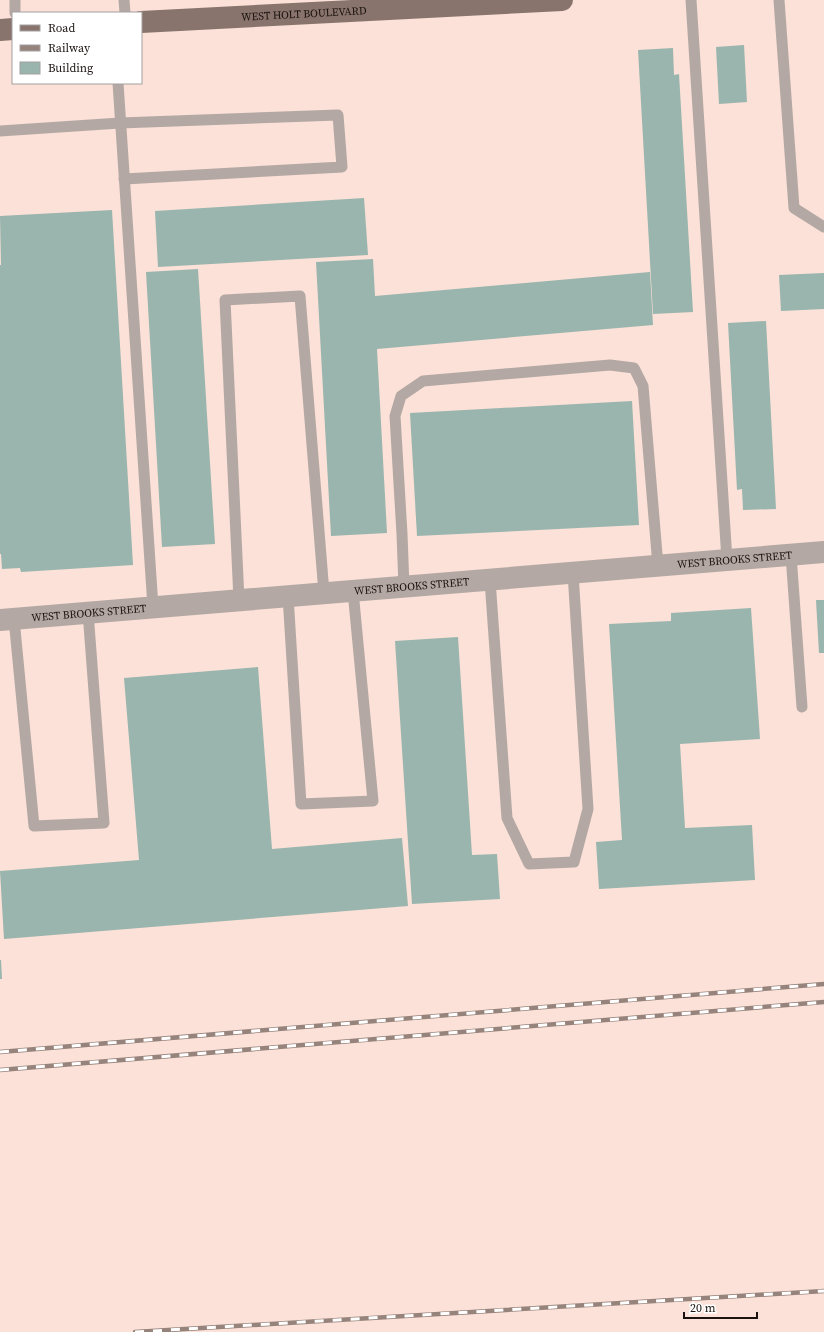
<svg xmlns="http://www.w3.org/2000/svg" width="824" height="1332" viewBox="0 0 824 1332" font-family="'Source Serif 4',serif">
<rect width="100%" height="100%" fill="#fbe1d7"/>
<g fill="#99b5ae">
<polygon points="744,45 747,102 719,104 716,47"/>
<polygon points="673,48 674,75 679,74 693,312 653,314 638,50"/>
<polygon points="364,198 368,255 158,267 155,211"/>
<polygon points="112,210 133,565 21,572 20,568 2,569 1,554 0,554 0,265 1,265 0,216"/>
<polygon points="373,259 375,296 650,272 653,325 377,349 387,533 331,536 316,262"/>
<polygon points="198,269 215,544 162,547 146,272"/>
<polygon points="824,273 824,309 781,311 779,275"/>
<polygon points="766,321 776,509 743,510 742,489 737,490 728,323"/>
<polygon points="632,401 639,525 417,536 410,413"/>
<polygon points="816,600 824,600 824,653 819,653"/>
<polygon points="751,608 760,739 680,744 685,828 752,825 755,880 599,889 596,842 622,840 609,624 671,621 671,613"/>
<polygon points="458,637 472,855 497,854 500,899 412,904 395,641"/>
<polygon points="258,667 272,849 402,838 408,906 4,939 0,871 139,860 124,678"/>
<polygon points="0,960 1,960 2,979 0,979"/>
</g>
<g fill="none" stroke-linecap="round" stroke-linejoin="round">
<g stroke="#b4a8a4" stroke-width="11">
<polyline points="15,0 15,13"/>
<polyline points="124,0 125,13"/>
<polyline points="691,0 727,560"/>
<polyline points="779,0 794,208 824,227"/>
<polyline points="118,83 153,607"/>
<polyline points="0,131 120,123 338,115 342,167 124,179"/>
<polyline points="791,555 802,707"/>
<polyline points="490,580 507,818 529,864 574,862 588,809 573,573"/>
<polyline points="404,587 402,534 395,416 401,396 423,381 610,365 634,368 643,386 658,566"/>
<polyline points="288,596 301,804 373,801 353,591"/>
<polyline points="239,600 225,300 300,296 324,593"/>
<polyline points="14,619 34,826 104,823 88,612"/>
</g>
<path stroke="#b4a8a4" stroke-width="22" id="s1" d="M 0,620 L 824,552"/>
<g stroke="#88746c" stroke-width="22">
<path id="s2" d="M 141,22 L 562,0"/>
<polyline points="0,30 13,29"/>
</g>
<g stroke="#95837c" stroke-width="4.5">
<g id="rail">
<polyline points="0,1052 824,984"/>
<polyline points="0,1070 824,1002"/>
<polyline points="135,1332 824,1291"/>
</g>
</g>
<use href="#rail" stroke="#fff" stroke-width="3" stroke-dasharray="9" stroke-linecap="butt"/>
</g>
<g text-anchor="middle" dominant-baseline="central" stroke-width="3" stroke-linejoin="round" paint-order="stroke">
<g font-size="11" fill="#1b120f" stroke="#fff">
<text stroke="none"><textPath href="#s2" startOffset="163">WEST HOLT BOULEVARD</textPath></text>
<text stroke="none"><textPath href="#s1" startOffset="737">WEST BROOKS STREET</textPath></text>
<text stroke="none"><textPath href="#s1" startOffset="413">WEST BROOKS STREET</textPath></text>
<text stroke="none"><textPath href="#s1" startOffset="89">WEST BROOKS STREET</textPath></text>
</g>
</g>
<rect x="12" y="12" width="130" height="72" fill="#ffffff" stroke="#a4a09f"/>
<rect x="20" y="25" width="20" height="6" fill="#88746c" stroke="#a4a09f"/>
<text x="48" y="32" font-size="12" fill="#1b120f">Road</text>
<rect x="20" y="45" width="20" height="6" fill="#95837c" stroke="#a4a09f"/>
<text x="48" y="52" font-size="12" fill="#1b120f">Railway</text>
<rect x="20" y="62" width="20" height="12" fill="#99b5ae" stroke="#a4a09f"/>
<text x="48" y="72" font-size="12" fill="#1b120f">Building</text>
<path d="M684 1312v6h73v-6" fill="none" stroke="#1b120f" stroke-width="2"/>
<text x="690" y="1312" font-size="12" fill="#1b120f" stroke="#ffffff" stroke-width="3" paint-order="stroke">20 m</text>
</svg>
